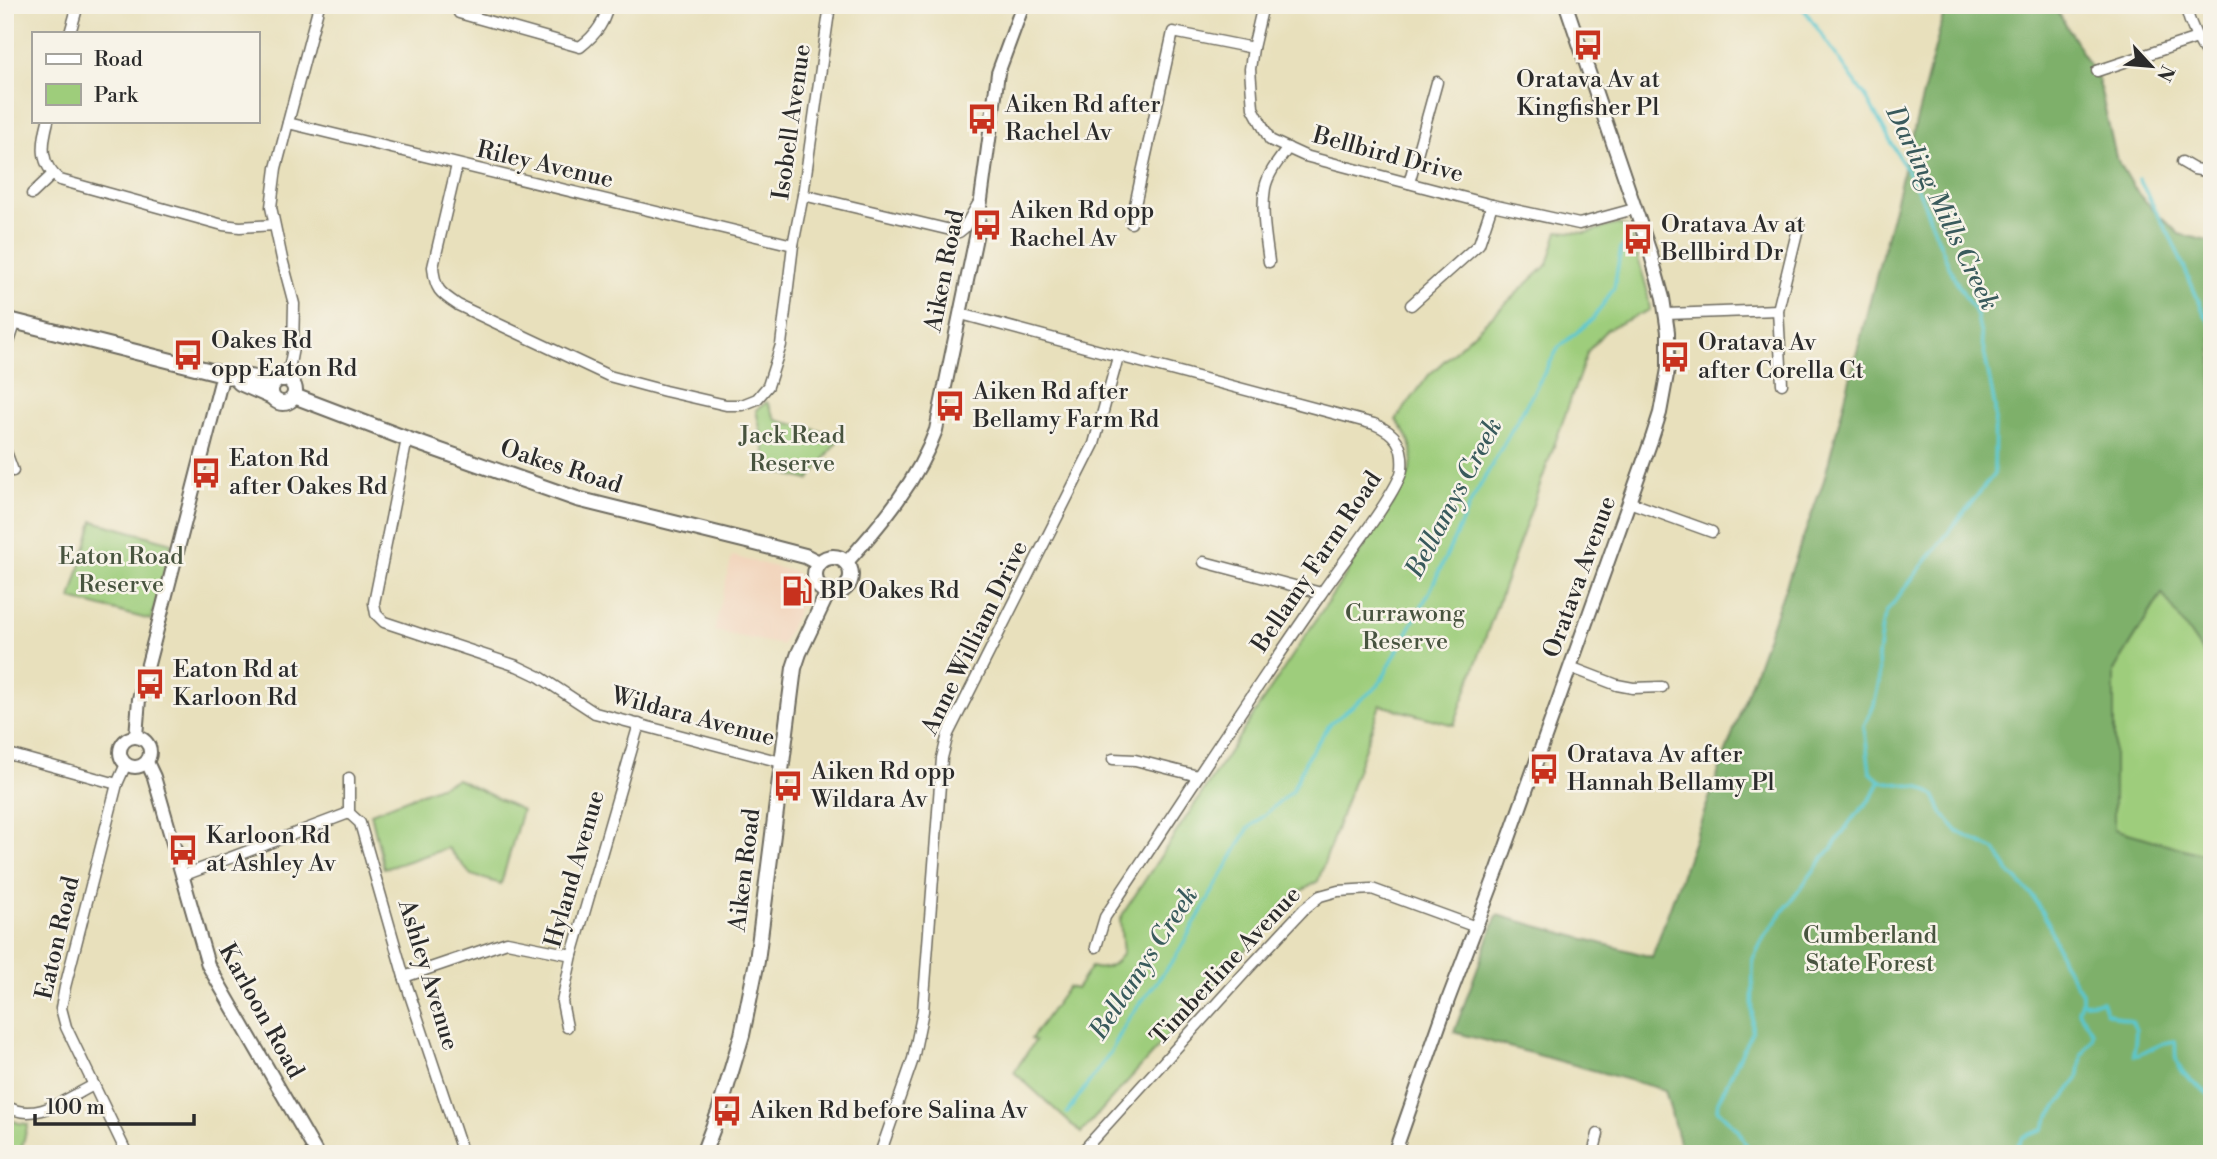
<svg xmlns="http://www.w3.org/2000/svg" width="2217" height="1159" viewBox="0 0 2217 1159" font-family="'Libre Bodoni',serif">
<rect width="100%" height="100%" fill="#f7f3e8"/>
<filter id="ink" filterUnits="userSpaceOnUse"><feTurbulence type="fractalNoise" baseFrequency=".0143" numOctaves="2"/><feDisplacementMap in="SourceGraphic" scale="14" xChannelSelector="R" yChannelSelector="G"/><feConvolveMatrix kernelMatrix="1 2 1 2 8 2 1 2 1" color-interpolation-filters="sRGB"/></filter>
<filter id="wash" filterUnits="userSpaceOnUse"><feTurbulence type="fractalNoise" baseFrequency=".00686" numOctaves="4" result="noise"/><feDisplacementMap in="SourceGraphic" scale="28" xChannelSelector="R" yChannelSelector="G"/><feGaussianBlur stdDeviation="1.57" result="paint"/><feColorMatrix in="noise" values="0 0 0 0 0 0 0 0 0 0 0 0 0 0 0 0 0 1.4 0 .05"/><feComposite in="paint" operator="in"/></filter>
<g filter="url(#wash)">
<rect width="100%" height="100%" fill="#e8e0bc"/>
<polygon fill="#f2d5bd" points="732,556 795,572 804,580 806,593 782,645 714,631"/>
<g fill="#9ecd7b" stroke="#647c53" stroke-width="2">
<path d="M 1618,224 L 1629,228 L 1647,289 L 1650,310 L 1607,329 L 1588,351 L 1454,725 L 1380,705 L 1318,881 L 1295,895 L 1081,1133 L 1014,1072 L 1035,1041 L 1031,1039 L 1068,987 L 1076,989 L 1091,967 C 1106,972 1115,964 1123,953 L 1120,920 L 1124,912 L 1398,495 C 1415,466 1420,448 1396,420 L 1429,375 L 1548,264 L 1558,231 L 1585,233 Z"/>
<polygon points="767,402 776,420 841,436 809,480 769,470 756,410"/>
<polygon points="93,521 172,543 151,620 71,599"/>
<polygon points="2163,592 2212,666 2212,857 2114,830 2114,671"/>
<polygon points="457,779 522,810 501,884 471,875 448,848 384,869 371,813"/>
<polygon points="5,1118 19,1123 28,1124 20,1154 5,1154"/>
</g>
<polygon fill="#7eb06b" stroke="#546e4b" stroke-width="2" points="1946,5 2062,5 2058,12 2098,79 2116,157 2138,194 2179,234 2212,242 2212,666 2162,593 2114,671 2114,829 2212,857 2212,1154 1682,1154 1665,1090 1454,1032 1497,915 1652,957 1824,480"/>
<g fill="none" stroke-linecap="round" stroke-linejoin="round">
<g stroke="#5ac7cf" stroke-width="3.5">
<polyline points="1801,5 1867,99 1920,194 1953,276 1977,316 1995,407 1994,474 1887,611 1882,625 1878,657 1879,682 1874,705 1864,726 1870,772 1880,781"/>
<polyline points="2064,5 2071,11"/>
<polyline points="2139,179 2173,242 2204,313 2212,326"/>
<path d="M 1880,781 L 1920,787 L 1934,795 L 1943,814 L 1958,832 L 1995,850 L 2009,872 L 2031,894 L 2048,922 L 2062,961 L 2082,993 L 2082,1001 L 2085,1003 L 2102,1001 L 2106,1012 L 2132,1022 L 2136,1030 L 2134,1055 L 2138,1055 L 2164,1043 L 2175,1041 C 2176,1047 2175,1053 2176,1059 C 2180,1075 2200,1087 2212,1097"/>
<polyline points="1067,1113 1110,1053 1129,1018 1175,958 1248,829 1292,791 1307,758 1330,724 1378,686 1430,591 1472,500 1559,347 1593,319 1614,288 1621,248 1628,240"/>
<path d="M 1749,1154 L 1749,1150 L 1738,1130 L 1717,1109 L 1718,1102 L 1752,1031 L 1753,959 L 1764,937 L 1824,857 C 1837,844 1843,830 1854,817 C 1867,802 1872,800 1880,781"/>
<polyline points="2012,1154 2023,1137 2043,1130 2049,1117 2078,1079 2082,1055 2092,1039 2093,1033 2078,1010 2081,1002"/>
</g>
</g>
</g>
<g filter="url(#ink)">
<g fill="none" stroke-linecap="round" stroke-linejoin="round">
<g stroke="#6d6a5e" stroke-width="13">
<g id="minor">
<path d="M 461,5 L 459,13 L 580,47 C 593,37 606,23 607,5"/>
<polyline points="1263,5 1253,48 1250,69 1253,108 1270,140 1305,156 1492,205 1579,224 1634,209"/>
<path d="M 2185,5 C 2190,26 2199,44 2212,61"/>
<polyline points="70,33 78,5"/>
<polyline points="2097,71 2197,38"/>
<path d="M 48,121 C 42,144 39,164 60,180 L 223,225 L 240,227 L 274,225"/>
<polyline points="288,123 793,245"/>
<polyline points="2182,162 2194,169 2212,172"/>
<path d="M 457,165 L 433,267 C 435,290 440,293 458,305 L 609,376 L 665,391 L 726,405 L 742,405 L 757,399 L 768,386 L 781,345 L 793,245 L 803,195 L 830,5"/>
<polyline points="1409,183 1437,82"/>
<polyline points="32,194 53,174"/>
<polyline points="803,195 959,232 964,228 978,204"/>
<polyline points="1131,223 1173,32 1253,48"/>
<path d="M 1269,262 C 1266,238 1261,212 1265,188 C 1268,173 1279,160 1288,148"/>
<polyline points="1411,305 1479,244 1492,205"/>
<path d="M 961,314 L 1374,424 C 1396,433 1404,445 1402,469 C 1400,490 1336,571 1321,594 C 1247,700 1177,809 1105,917 L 1096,947"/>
<polyline points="1666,314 1778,310"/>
<polyline points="5,354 16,321"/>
<polyline points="287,380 293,348 294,304 282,259 271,207 276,168 319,5"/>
<polyline points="1782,384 1778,310 1799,224"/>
<polyline points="407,439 374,603 376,614 384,622 517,666 540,677 595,713 781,762"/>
<polyline points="5,449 13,471"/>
<polyline points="1629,502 1712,532"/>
<polyline points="1204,562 1321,593"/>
<polyline points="5,584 5,592"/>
<polyline points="1570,667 1617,685 1633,688 1662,687"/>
<polyline points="5,753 117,784"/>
<polyline points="1113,759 1135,760 1198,776"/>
<polyline points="126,764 117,784 65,987 61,1008 66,1027 127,1154"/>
<polyline points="349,778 349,813 360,823 404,977 463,1154"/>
<polyline points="182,876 349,813"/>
<polyline points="404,977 507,942 572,955"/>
<polyline points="567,1027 562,1002 572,955 639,724"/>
<path d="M 5,1105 C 34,1125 67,1098 94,1085"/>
<polyline points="880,1154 913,1059 923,1011 942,758 948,734 1094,444 1118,357"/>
<polyline points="1080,1154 1248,969 1304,909 1320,896 1338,891 1372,889 1476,927"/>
<polyline points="1593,1154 1598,1134"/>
</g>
</g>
<g stroke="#6d6a5e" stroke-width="16">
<g id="tertiary">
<path d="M 847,562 C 882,523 918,480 936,430 L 976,237 L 998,73 L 1023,5"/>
<polyline points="136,736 139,699 223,374"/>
<circle cx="135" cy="752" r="15"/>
<polyline points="147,762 154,777 208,965 317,1154"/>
<polyline points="1394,1154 1448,1000 1498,869 1652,438 1660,413 1668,369 1668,332 1663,298 1651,255 1566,5"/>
</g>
</g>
<g stroke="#6d6a5e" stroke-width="18">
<g id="secondary">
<polyline points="5,319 223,374 234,377 240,383 272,397"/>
<polyline points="236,377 242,376 276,381"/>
<circle cx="283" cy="391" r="12"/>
<polyline points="294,396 407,439 577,499 759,544 805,556 819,563"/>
<circle cx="833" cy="575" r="18"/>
<polyline points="703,1154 719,1112 742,1035 757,961 794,668 799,653 828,592"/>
</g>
</g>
<use href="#minor" stroke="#fff" stroke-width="10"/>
<use href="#tertiary" stroke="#fff" stroke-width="12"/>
<use href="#secondary" stroke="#fff" stroke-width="14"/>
</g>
</g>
<defs>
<g id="bus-bare" transform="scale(2.415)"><path d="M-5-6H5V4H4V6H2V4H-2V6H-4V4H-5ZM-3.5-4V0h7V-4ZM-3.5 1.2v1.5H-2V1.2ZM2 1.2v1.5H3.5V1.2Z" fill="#c8321e" stroke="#f7f3e8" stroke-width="2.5" paint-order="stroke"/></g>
<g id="fuel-bare" transform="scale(2.415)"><path d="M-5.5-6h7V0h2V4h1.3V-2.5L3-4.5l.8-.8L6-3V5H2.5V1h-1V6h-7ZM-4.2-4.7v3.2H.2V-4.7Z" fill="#c8321e" stroke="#f7f3e8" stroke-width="2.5" paint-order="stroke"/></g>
</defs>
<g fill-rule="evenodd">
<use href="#bus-bare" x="1588" y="45"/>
<use href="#bus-bare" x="982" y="119"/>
<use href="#bus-bare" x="987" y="225"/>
<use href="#bus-bare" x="1638" y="239"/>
<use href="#bus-bare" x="188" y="355"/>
<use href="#bus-bare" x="1675" y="357"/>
<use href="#bus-bare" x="950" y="406"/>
<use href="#bus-bare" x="206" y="473"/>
<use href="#fuel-bare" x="797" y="591"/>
<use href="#bus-bare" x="150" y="684"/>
<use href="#bus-bare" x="1544" y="769"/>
<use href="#bus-bare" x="788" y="786"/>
<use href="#bus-bare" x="183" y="850"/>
<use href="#bus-bare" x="727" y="1111"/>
</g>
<g text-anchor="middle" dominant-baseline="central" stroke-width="5" stroke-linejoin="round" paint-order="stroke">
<g font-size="24" fill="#2b2b2b" stroke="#f7f3e8" text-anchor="start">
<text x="1588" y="80" text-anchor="middle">Oratava Av at<tspan x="1588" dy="28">Kingfisher Pl</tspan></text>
<text x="1005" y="105">Aiken Rd after<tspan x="1005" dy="28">Rachel Av</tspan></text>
<text x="1010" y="211">Aiken Rd opp<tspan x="1010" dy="28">Rachel Av</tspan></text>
<text x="1661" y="225">Oratava Av at<tspan x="1661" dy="28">Bellbird Dr</tspan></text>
<text x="211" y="341">Oakes Rd<tspan x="211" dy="28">opp Eaton Rd</tspan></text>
<text x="1698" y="343">Oratava Av<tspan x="1698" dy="28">after Corella Ct</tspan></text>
<text x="973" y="392">Aiken Rd after<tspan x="973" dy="28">Bellamy Farm Rd</tspan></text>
<text x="229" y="459">Eaton Rd<tspan x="229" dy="28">after Oakes Rd</tspan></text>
<text x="820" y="591">BP Oakes Rd</text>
<text x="173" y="670">Eaton Rd at<tspan x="173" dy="28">Karloon Rd</tspan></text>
<text x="1567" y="755">Oratava Av after<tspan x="1567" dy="28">Hannah Bellamy Pl</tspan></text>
<text x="811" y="772">Aiken Rd opp<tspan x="811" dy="28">Wildara Av</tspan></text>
<text x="206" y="836">Karloon Rd<tspan x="206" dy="28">at Ashley Av</tspan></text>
<text x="750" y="1111">Aiken Rd before Salina Av</text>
</g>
<g font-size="24" fill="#2b2b2b" stroke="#f7f3e8">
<text transform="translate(792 122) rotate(-82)">Isobell Avenue</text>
<text transform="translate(1388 155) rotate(15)">Bellbird Drive</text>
<text transform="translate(545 165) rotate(13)">Riley Avenue</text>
<text transform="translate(945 271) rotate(-79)">Aiken Road</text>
<text transform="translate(561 467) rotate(18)">Oakes Road</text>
<text transform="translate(1317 562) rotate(-56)">Bellamy Farm Road</text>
<text transform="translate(1580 577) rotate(-70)">Oratava Avenue</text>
<text transform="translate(975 638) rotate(-64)">Anne William Drive</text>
<text transform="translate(693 717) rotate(15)">Wildara Avenue</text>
<text transform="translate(575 869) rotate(-74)">Hyland Avenue</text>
<text transform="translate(745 870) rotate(-83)">Aiken Road</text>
<text transform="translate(58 938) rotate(-77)">Eaton Road</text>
<text transform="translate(1226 966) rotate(-47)">Timberline Avenue</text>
<text transform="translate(428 975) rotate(73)">Ashley Avenue</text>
<text transform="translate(261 1011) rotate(61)">Karloon Road</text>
</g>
<g font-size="24" fill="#48543f" stroke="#f7f3e8">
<text x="792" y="436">Jack Read<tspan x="792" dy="28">Reserve</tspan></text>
<text x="121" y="557">Eaton Road<tspan x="121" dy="28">Reserve</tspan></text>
<text x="1405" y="614">Currawong<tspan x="1405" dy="28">Reserve</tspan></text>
<text x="1870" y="936">Cumberland<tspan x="1870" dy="28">State Forest</tspan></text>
</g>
<g font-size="26" font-style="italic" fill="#395a5c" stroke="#f7f3e8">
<text transform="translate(1942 208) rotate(64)">Darling Mills Creek</text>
<text transform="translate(1454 498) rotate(-62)">Bellamys Creek</text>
<text transform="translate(1144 963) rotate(-57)">Bellamys Creek</text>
</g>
</g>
<rect width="2217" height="1159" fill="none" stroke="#f7f3e8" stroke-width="28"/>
<rect x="32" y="32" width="228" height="91" fill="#f7f3e8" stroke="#a5a39c" stroke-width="2"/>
<rect x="46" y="54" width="35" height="10" fill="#ffffff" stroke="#a5a39c" stroke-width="2"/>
<text x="94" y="66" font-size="21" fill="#2b2b2b">Road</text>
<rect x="46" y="84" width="35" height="21" fill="#9ecd7b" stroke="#a5a39c" stroke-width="2"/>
<text x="94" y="102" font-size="21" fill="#2b2b2b">Park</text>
<g transform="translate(2151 66) rotate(116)" stroke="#f7f3e8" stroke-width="5" paint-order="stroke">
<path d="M0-5L12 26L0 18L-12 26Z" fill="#2b2b2b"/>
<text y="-10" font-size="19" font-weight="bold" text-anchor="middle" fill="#2b2b2b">N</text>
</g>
<path d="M35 1114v10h159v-10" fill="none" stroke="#2b2b2b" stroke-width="3.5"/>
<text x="46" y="1114" font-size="21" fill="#2b2b2b" stroke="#f7f3e8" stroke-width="5" paint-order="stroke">100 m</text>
</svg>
